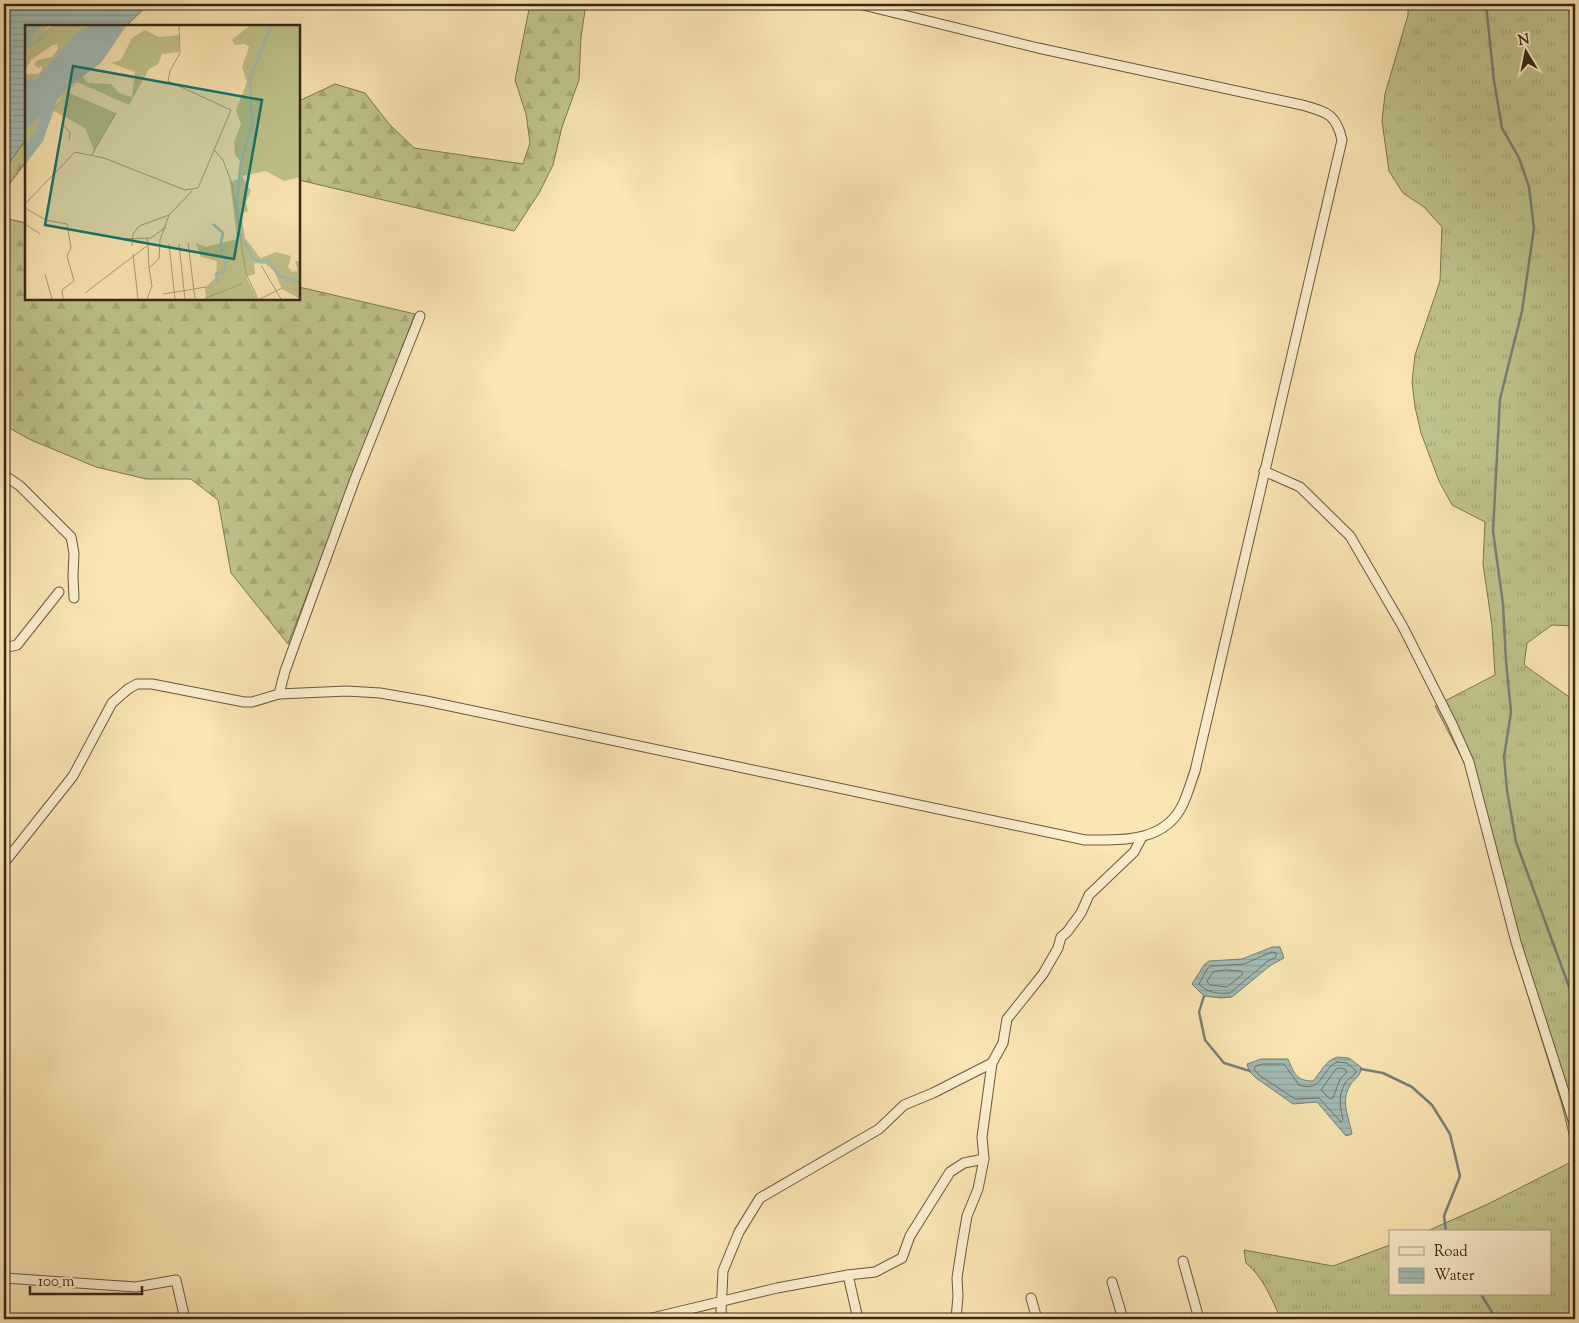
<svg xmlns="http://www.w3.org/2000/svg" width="1579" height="1323" viewBox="0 0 1579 1323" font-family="'Sorts Mill Goudy',serif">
<defs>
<pattern id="grass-tufts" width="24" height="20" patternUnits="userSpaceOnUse" patternTransform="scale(1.25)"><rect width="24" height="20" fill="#c0c48b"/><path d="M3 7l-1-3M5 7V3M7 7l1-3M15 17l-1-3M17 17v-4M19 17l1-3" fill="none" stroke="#a6a877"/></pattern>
<pattern id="forest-firs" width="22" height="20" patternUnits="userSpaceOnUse" patternTransform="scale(1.25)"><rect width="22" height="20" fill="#c0c48b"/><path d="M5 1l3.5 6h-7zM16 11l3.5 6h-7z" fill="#a6a877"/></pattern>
<pattern id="water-rules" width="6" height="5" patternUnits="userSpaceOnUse" patternTransform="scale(1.25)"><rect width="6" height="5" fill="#a2bdb7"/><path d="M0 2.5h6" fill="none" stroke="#8ca29d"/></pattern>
</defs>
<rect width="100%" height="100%" fill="#fae6b3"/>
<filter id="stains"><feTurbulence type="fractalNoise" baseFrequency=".004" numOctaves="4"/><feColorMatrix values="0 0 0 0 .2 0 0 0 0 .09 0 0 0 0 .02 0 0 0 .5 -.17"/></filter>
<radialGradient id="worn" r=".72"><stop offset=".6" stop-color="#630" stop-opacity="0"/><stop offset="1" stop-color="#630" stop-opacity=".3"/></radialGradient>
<g fill="url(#grass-tufts)" stroke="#7c7652">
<polygon points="1408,4 1575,4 1575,626 1552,625 1527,643 1524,665 1575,701 1575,936 1572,937 1572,955 1575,966 1575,1159 1562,1105 1522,976 1488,842 1466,766 1435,706 1495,675 1492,626 1483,564 1485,522 1452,505 1439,481 1421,433 1415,407 1412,382 1415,355 1440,281 1442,227 1424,207 1403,193 1389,171 1382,121 1385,94 1408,15"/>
<path d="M 1575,1160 L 1575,1319 L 1281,1319 C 1271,1298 1264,1278 1246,1263 L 1244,1250 L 1333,1266 L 1390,1245 L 1390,1294 L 1550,1294 L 1550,1232 L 1425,1232 L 1488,1204 Z"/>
</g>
<g fill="url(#forest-firs)" stroke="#7c7652">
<polygon points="530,4 586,4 581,37 579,80 562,127 553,165 539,193 514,231 299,180 299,101 335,84 365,93 389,124 414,148 523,164 530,143 526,114 515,80"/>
<polygon points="26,139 26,162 4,191 4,170"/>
<polygon points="4,218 26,223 26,299 299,299 299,287 415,314 288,644 231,573 218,500 191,479 146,479 96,467 31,440 4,425"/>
</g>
<g fill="url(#water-rules)" stroke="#778178">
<polygon points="4,4 149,4 126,26 26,26 26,139 4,170"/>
<polygon points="1272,947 1280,947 1284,958 1271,965 1232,997 1221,998 1204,996 1192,984 1204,965 1209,961 1242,959"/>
<path d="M 1337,1057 L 1349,1058 L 1362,1068 C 1358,1080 1353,1079 1349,1087 C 1341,1103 1349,1117 1352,1134 L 1346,1136 L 1317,1102 L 1293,1104 L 1256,1078 L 1249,1071 L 1247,1064 L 1261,1059 L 1288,1059 C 1294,1073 1296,1081 1313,1081 C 1322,1071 1324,1062 1337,1057 Z"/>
</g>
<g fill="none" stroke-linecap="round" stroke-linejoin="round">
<g stroke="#6c7268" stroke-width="1">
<path d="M 1272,952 L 1276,953 L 1276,957 L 1268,961 L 1230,993 C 1217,994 1208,993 1199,984 L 1207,969 L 1211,966 L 1244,964 Z"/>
<polygon points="1225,970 1241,971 1243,974 1227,987 1210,985 1208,983 1207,981 1213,972"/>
<path d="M 1337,1062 L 1347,1063 L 1356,1071 C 1354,1077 1348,1078 1345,1083 C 1338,1095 1340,1107 1343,1119 L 1341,1122 L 1319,1098 L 1295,1099 L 1259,1075 L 1254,1069 L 1256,1066 L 1262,1064 L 1284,1064 L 1299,1085 C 1323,1093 1321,1069 1337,1062 Z"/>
<polygon points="1339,1068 1345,1069 1347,1072 1340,1079 1333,1098 1330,1099 1321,1090 1335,1070"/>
</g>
<g stroke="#778178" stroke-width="2.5">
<polyline points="1486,4 1494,81 1502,128 1519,158 1529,187 1534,228 1522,311 1500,399 1493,531 1503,604 1506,661 1511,712 1504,757 1507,790 1516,842 1575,1003"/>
<polyline points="1204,996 1199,1012 1205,1040 1224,1063 1250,1071"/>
<polyline points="1361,1069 1383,1073 1412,1087 1432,1105 1450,1134 1460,1176 1444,1216 1446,1232"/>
<polyline points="1481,1294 1496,1319"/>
</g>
<g stroke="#685740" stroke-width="11">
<g id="minor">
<polyline points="1264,471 1300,487 1350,536 1403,627 1452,724 1469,762 1516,942 1575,1126"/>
<polyline points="4,475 20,486 71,537 74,553 73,576 74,598"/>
<polyline points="4,648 17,645 59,592"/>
<polyline points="279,694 285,671 355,479 420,316"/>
<path d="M 4,863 L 73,776 L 112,703 L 128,689 L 137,684 L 152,684 L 244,702 L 252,702 L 279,694 L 347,691 L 380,693 L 426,701 L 1085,840 C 1121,840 1165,843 1183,804 C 1188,793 1191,782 1195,771 L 1342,140 C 1336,113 1326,112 1302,105 L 1038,48 L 859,4"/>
<polyline points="1183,1261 1199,1319"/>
<polyline points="848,1275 858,1319"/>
<polyline points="4,1278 136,1287 176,1280 185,1319"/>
<polyline points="1112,1282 1123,1319"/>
<polyline points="1031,1298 1037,1319"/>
<polyline points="648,1319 777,1288 848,1275 875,1272 902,1258 910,1236 950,1172 964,1163 984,1159"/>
<polyline points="722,1319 721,1313 723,1271 739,1232 760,1198 879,1129 904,1105 933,1093 992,1063"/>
<polyline points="956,1319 958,1296 957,1278 962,1245 967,1216 978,1189 984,1159 982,1137 992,1063 1003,1043 1007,1019 1043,974 1058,948 1061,937 1067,932 1081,913 1089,895 1134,852 1142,837"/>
</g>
</g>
<use href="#minor" stroke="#fcefce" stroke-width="9"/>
</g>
<g transform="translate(25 25)">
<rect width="275" height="275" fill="#fae6b3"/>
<path d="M 26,1 L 63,1 L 43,17 L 12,53 L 1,56 L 0,49 L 13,49 L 17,45 L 17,41 L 13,43 L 9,39 L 13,35 L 27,32 L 33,24 L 32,19 L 26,21 L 6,35 L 0,46 L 0,24 ZM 224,1 L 275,1 L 275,152 L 259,156 L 241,146 L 217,151 L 226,166 L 221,177 L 223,186 L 216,189 L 220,213 L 240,239 L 229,238 L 230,249 L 221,252 L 232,274 L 181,274 L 180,263 L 191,252 L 192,236 L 176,232 L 171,218 L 181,222 L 212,214 L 205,157 L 213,154 L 215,136 L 210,130 L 209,117 L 216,99 L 211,85 L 222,57 L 217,42 L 224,22 L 220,19 L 210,20 L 207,15 Z" fill="#c0c48b"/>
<path d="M 120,5 L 134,12 L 154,10 L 154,27 L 137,29 L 133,39 L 124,44 L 104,80 L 52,57 L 42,67 L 91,88 L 69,125 L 60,103 L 27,85 L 39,68 L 57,51 L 63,58 L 86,59 L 94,68 L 107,72 L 110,47 L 86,38 L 96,35 L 107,13 Z" fill="#c0c48b"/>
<path d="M 17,1 L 24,1 L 7,20 L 26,1 L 39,1 L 18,15 L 0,34 L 1,21 L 7,19 L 6,14 ZM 15,89 L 12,103 L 0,120 L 0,106 ZM 251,227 L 266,231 L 263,242 L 267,247 L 273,246 L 270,236 L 275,236 L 275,274 L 257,264 L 249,246 L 238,237 L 236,233 Z" fill="#c0c48b"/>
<path d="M 0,1 L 17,1 L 6,14 L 7,19 L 26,1 L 14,17 L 0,24 ZM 63,1 L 101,1 L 76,38 L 46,60 L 32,76 L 18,116 L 0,140 L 0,120 L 12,103 L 15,90 L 0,106 L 0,56 L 12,53 L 50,9 Z" fill="#a2bdb7"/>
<path fill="none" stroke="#a2bdb7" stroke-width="2.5" d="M 246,1 L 225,54 L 227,101 L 216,137 L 212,175 L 217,213 L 228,233 L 236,237 L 244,235 L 254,251 L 275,257M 188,199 L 198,208 L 195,222 L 201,236 L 198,247 L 191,249 L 193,259"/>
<path fill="none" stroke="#ac9a75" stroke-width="1" d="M 38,99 L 45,108 L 44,115M 189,125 L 198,135 L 207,159 L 221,249 L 233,274M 66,131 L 91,88M 0,179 L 50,127 L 79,133 L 160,165 L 173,163 L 206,85 L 143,56 L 145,46 L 155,28 L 154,1M 0,183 L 21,195 L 42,199 L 46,223 L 42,231 L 49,256 L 37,265 L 38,274M 0,199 L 15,209M 95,214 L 126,213 L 141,202M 163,218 L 170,274M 144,219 L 150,274M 154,219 L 160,274M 123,220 L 124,243M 107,221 L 108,209 L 114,201 L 144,190M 108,229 L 113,274M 236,240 L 256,274M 20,249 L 27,274M 60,268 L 123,220 L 122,213M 138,269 L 181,262M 180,273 L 217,259M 122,274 L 127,261 L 124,243 L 134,234 L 135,215 L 144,190 L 167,166M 235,274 L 257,263"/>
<path fill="#0f766e" fill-opacity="0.15" stroke="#0f766e" stroke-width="2.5" d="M 48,41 L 237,75 L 209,234 L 20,200 Z"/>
<rect width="275" height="275" fill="none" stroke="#372719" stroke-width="2.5"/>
</g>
<rect width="1579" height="1323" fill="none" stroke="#fae6b3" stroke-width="20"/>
<rect x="5" y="5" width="1569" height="1313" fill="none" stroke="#372719" stroke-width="2.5"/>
<rect x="10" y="10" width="1559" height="1303" fill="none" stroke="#372719"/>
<rect x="1389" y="1230" width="162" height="65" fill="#fcefce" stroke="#ad9f86"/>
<rect x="1399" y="1247" width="25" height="8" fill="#fcefce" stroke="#ad9f86"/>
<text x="1434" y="1256" font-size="15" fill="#372719">Road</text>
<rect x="1399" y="1268" width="25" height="15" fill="url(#water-rules)" stroke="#ad9f86"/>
<text x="1434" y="1280" font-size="15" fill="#372719">Water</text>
<g transform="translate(1526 52) rotate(350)" stroke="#fcefce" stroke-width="4" paint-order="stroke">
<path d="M0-4L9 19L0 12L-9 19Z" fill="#372719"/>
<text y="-8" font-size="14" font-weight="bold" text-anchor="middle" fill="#372719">N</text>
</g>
<path d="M30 1286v8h112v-8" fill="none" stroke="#372719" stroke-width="2.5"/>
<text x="38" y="1286" font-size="15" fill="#372719" stroke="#fcefce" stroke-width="4" paint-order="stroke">100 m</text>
<rect width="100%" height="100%" filter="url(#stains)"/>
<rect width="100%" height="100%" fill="url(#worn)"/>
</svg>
